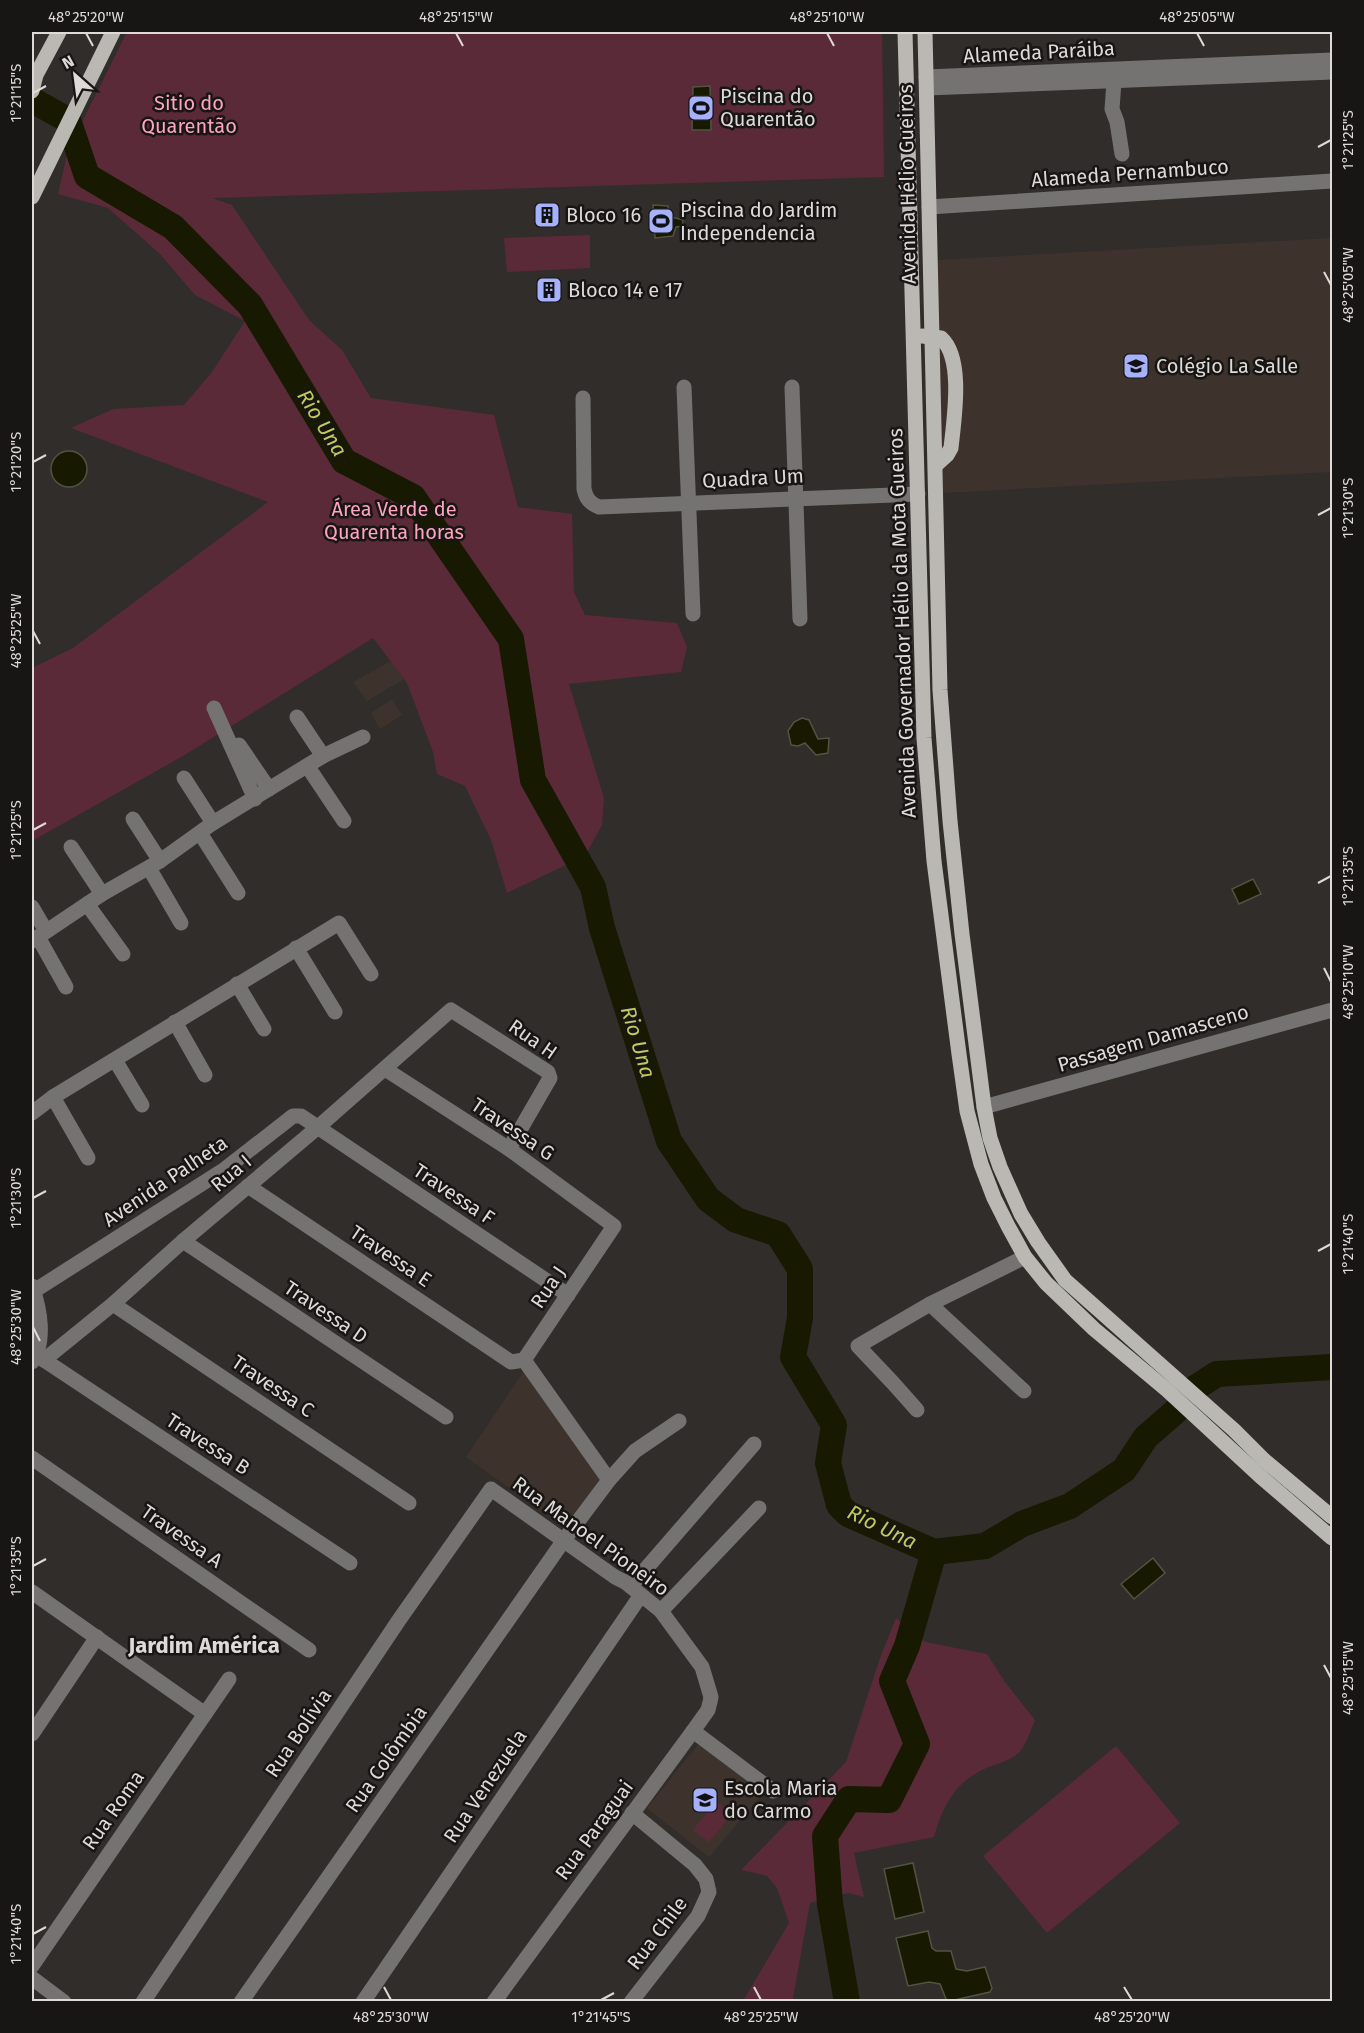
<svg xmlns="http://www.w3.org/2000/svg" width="1364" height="2033" viewBox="0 0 1364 2033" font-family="'Fira Sans',sans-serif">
<rect width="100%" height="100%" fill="#312d2a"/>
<g fill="#3d332c">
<polygon points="1332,238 1332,472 943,493 937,260"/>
<polygon points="391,661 404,679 367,701 353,682"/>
<polygon points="392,699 402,715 380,729 371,713"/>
<polygon points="526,1368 602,1477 564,1527 466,1457"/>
<polygon points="701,1741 764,1792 709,1857 647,1808"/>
</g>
<g fill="#5a2a39">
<polygon points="127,32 882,32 884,177 212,198 232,205 309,320 342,350 371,398 494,415 518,507 572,514 574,592 585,615 677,623 687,647 681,672 569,684 604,798 602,825 585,856 507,893 491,840 465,786 437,774 433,752 407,683 373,638 183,756 32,841 32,668 73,648 268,502 71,428 113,409 184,405 212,372 245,321 195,295 160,254 108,208 58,194 68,150 93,158 81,124"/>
<polygon points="590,235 590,268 507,272 504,238"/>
<path d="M 896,1618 L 925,1642 L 987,1654 L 1005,1682 L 1035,1720 C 1031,1730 1027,1742 1021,1750 C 1015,1759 999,1763 989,1767 C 956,1780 943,1805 934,1837 L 854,1853 L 864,1897 L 848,1893 L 810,1903 L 793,1998 L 795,2001 L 743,2001 L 789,1923 L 777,1888 L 767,1876 L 741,1870 L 846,1762 L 880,1658 Z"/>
<polygon points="1116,1746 1180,1823 1047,1933 983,1856"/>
<polygon points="716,1801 732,1814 709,1842 693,1830"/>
</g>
<g fill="#171901" stroke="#525342" stroke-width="1.5">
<polygon points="710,86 711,130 692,130 693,87"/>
<polygon points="653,205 668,206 668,222 672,217 683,220 682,226 676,227 673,236 655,238"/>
<circle cx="69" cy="469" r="18"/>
<polygon points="802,718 809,720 818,739 829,738 828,753 816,755 805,743 798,746 791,745 788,731 794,722"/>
<polygon points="1253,879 1261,894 1239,904 1232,889"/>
<polygon points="1153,1558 1165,1573 1134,1599 1121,1584"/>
<polygon points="913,1863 924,1912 895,1919 884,1869"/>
<polygon points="928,1931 932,1948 936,1951 951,1951 956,1969 967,1971 985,1967 992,1988 990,1992 950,2001 946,1999 940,1984 929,1982 908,1986 896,1938"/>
</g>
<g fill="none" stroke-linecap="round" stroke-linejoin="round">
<g stroke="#171901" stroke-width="26">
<polyline points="32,100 68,120 87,176 173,227 250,305 344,461 413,497 511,639 533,780 593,887 602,928 669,1141 708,1199 736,1220 778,1234 800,1269 800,1318 793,1357 834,1425 828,1463 839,1505 848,1514 934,1552 907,1646 892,1681 917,1744 889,1800 849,1799 825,1836 830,1904 847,2002"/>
<polyline points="934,1552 985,1546 1022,1524 1070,1506 1124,1470 1146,1437 1176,1411 1195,1388 1217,1374 1332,1367"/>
</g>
<g stroke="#747371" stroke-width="15">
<polyline points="926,77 1332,60"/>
<polyline points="1114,82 1112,109 1117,122 1122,154"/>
<polyline points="927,88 1332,72"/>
<polyline points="929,207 1332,181"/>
<polyline points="684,387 693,614"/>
<polyline points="792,387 800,619"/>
<path d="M 583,398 L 584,489 C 586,498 589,503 599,507 L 918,494"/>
<polyline points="214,708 255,799"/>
<polyline points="297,717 323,756"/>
<polyline points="239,745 269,789"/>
<polyline points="308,767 344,821"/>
<polyline points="184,778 213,823"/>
<polyline points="133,819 160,861"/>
<polyline points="200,833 238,893"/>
<polyline points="71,847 102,894"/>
<polyline points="149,868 181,923"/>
<polyline points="87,904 123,954"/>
<polyline points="32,907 46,931"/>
<polyline points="38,937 66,987"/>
<polyline points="32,941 102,894 160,861 213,823 323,756 363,737"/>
<polyline points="296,948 335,1012"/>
<polyline points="237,984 264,1029"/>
<polyline points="175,1022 205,1075"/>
<polyline points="115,1060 142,1105"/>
<polyline points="53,1097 88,1158"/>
<polyline points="984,1107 1332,1010"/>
<polyline points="32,1113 53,1097 339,923 371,974"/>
<polyline points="248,1186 511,1362 524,1360 614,1226 509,1149 385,1069"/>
<polyline points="183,1241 446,1417"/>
<path d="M 32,1286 C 40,1309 46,1341 32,1362"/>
<polyline points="34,1291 225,1169 293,1116 301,1116 568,1295"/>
<polyline points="113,1304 409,1503"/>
<polyline points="930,1304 1024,1391"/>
<polyline points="36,1356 44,1360 113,1304 183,1241 317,1128 451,1010 548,1072 550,1078 509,1149"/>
<polyline points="44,1360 350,1563"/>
<polyline points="524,1360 609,1480"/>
<polyline points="917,1410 893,1383 858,1346 930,1304 1025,1257"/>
<polyline points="32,1458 309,1650"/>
<polyline points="631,1586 754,1444"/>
<polyline points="32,1592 205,1714"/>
<polyline points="661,1611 759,1508"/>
<polyline points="693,1731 773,1791"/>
<polyline points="32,1734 97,1637"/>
<polyline points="32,1966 229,1679"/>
<polyline points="32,1978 64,2002"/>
<polyline points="143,2002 399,1620 491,1489 615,1577 625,1582 661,1611 702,1667 711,1697 710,1702 708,1710 693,1731 494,2002"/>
<polyline points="241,2002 564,1540 609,1480 635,1451 679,1421"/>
<polyline points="363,2002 641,1595"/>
<polyline points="631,2002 698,1916 709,1892 706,1879 695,1865 632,1813"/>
</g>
<g stroke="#bab8b3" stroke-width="15">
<polyline points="905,32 924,738 934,861 959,1054 967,1111 981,1164 994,1198 1008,1226 1025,1257 1046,1283 1094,1329 1167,1390 1260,1476 1332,1538"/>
<polyline points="925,32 940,690 950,821 962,934 984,1107 990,1138 1000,1167 1021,1214 1038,1242 1065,1280 1234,1430 1264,1460 1332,1517"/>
<polyline points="32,91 36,75 59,32"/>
<polyline points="32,197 113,32"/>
<path d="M 922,336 L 941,338 C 964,358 954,419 951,448 L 947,455 L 936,465"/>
</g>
</g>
<path fill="none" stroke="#dddad8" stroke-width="2" d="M 86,33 L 93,46M 456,33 L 463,46M 827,33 L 834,46M 1197,33 L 1204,46M 33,93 L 46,86M 1318,147 L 1331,140M 1324,272 L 1331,285M 33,462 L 46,455M 1318,515 L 1331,508M 33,631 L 40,644M 33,830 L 46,823M 1318,883 L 1331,876M 1324,968 L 1331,982M 33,1198 L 46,1191M 1318,1251 L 1331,1244M 33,1327 L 40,1341M 33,1566 L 46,1559M 1324,1665 L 1331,1678M 33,1934 L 46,1927M 384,1987 L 391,2000M 754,1987 L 761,2000M 1124,1987 L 1132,2000M 601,2000 L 614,1993"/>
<defs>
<g id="stadium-square" transform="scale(1.35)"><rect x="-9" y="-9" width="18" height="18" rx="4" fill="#a6b1fc" stroke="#181614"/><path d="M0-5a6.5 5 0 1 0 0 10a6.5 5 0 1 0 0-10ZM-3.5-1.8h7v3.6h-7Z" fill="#111"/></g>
<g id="building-square" transform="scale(1.35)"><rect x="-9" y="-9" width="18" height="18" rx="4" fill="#a6b1fc" stroke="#181614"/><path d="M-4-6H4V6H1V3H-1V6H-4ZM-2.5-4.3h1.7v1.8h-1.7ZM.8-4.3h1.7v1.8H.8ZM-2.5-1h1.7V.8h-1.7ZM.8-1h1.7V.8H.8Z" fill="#111"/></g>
<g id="school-square" transform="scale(1.35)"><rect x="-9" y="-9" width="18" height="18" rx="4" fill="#a6b1fc" stroke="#181614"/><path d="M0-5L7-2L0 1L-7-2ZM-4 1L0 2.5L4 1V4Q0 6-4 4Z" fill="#111"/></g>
</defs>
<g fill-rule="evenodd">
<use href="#stadium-square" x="701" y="108"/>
<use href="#building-square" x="547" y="215"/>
<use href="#stadium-square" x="661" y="221"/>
<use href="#building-square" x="549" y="290"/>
<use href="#school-square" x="1136" y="366"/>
<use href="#school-square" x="705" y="1800"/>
</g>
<g text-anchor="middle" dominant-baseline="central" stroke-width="5" stroke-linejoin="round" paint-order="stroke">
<g font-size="20" fill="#dddad8" stroke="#181614">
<text transform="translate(1039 52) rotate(-3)">Alameda Paráiba</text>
<text transform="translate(1130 173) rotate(-4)">Alameda Pernambuco</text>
<text transform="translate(907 184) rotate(-91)">Avenida Hélio Gueiros</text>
<text transform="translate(753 478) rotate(-3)">Quadra Um</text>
<text transform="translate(902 623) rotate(-92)">Avenida Governador Hélio da Mota Gueiros</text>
<text transform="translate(1153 1038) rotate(-16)">Passagem Damasceno</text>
<text transform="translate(533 1039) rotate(35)">Rua H</text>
<text transform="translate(513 1129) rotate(34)">Travessa G</text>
<text transform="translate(231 1173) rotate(-40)">Rua I</text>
<text transform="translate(165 1181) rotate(-34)">Avenida Palheta</text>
<text transform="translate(454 1194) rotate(34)">Travessa F</text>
<text transform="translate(391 1256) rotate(34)">Travessa E</text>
<text transform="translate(548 1287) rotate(-56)">Rua J</text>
<text transform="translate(326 1312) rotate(34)">Travessa D</text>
<text transform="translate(273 1386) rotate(34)">Travessa C</text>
<text transform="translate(208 1444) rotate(33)">Travessa B</text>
<text transform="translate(182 1536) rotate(35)">Travessa A</text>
<text transform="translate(591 1536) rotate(36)">Rua Manoel Pioneiro</text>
<text transform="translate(298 1733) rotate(-56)">Rua Bolívia</text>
<text transform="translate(386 1759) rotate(-55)">Rua Colômbia</text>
<text transform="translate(485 1786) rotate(-56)">Rua Venezuela</text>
<text transform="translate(113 1810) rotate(-55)">Rua Roma</text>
<text transform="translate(594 1830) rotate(-54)">Rua Paraguai</text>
<text transform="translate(657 1933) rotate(-53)">Rua Chile</text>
</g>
<g font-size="20" fill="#dddad8" stroke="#181614" text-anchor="start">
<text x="720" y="96">Piscina do<tspan x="720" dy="23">Quarentão</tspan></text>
<text x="680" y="210">Piscina do Jardim<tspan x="680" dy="23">Independencia</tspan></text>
<text x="566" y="215">Bloco 16</text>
<text x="568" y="290">Bloco 14 e 17</text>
<text x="1156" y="366">Colégio La Salle</text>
<text x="724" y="1788">Escola Maria<tspan x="724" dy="23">do Carmo</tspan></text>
</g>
<g font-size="20" fill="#fea4bd" stroke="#181614">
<text x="189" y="103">Sitio do<tspan x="189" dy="23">Quarentão</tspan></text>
<text x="394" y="509">Área Verde de<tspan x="394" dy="23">Quarenta horas</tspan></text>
</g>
<g font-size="21" font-style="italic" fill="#c1cb5a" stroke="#181614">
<text transform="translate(322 423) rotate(58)">Rio Una</text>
<text transform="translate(638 1042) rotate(73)">Rio Una</text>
<text transform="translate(882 1527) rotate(26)">Rio Una</text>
</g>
<g font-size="22" font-weight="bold" fill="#dddad8" stroke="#181614">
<text x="204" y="1645">Jardim América</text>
</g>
</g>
<rect width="1364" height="2033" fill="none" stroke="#181614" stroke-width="66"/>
<g transform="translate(75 75) rotate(332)" stroke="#181614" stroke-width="4.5" paint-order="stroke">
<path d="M0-4.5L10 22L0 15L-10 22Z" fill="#dddad8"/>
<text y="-9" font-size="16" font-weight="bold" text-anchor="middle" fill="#dddad8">N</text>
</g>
<rect x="33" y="33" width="1298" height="1967" fill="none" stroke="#dddad8" stroke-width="2"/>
<g font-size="15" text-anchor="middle" fill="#dddad8">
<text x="86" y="22">48°25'20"W</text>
<text x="456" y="22">48°25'15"W</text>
<text x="827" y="22">48°25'10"W</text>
<text x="1197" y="22">48°25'05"W</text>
<text transform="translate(16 93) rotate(-90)" y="5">1°21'15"S</text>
<text transform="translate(1348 140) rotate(-90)" y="5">1°21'25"S</text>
<text transform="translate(1348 285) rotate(-90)" y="5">48°25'05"W</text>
<text transform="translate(16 462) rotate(-90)" y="5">1°21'20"S</text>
<text transform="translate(1348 508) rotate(-90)" y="5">1°21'30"S</text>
<text transform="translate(16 631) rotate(-90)" y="5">48°25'25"W</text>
<text transform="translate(16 830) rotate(-90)" y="5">1°21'25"S</text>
<text transform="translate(1348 876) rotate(-90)" y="5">1°21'35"S</text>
<text transform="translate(1348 982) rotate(-90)" y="5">48°25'10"W</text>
<text transform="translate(16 1198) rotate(-90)" y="5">1°21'30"S</text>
<text transform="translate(1348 1244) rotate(-90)" y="5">1°21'40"S</text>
<text transform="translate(16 1327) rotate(-90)" y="5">48°25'30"W</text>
<text transform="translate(16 1566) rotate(-90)" y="5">1°21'35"S</text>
<text transform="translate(1348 1678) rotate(-90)" y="5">48°25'15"W</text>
<text transform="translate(16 1934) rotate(-90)" y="5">1°21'40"S</text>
<text x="391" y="2022">48°25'30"W</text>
<text x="601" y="2022">1°21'45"S</text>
<text x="761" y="2022">48°25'25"W</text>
<text x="1132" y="2022">48°25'20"W</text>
</g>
</svg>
